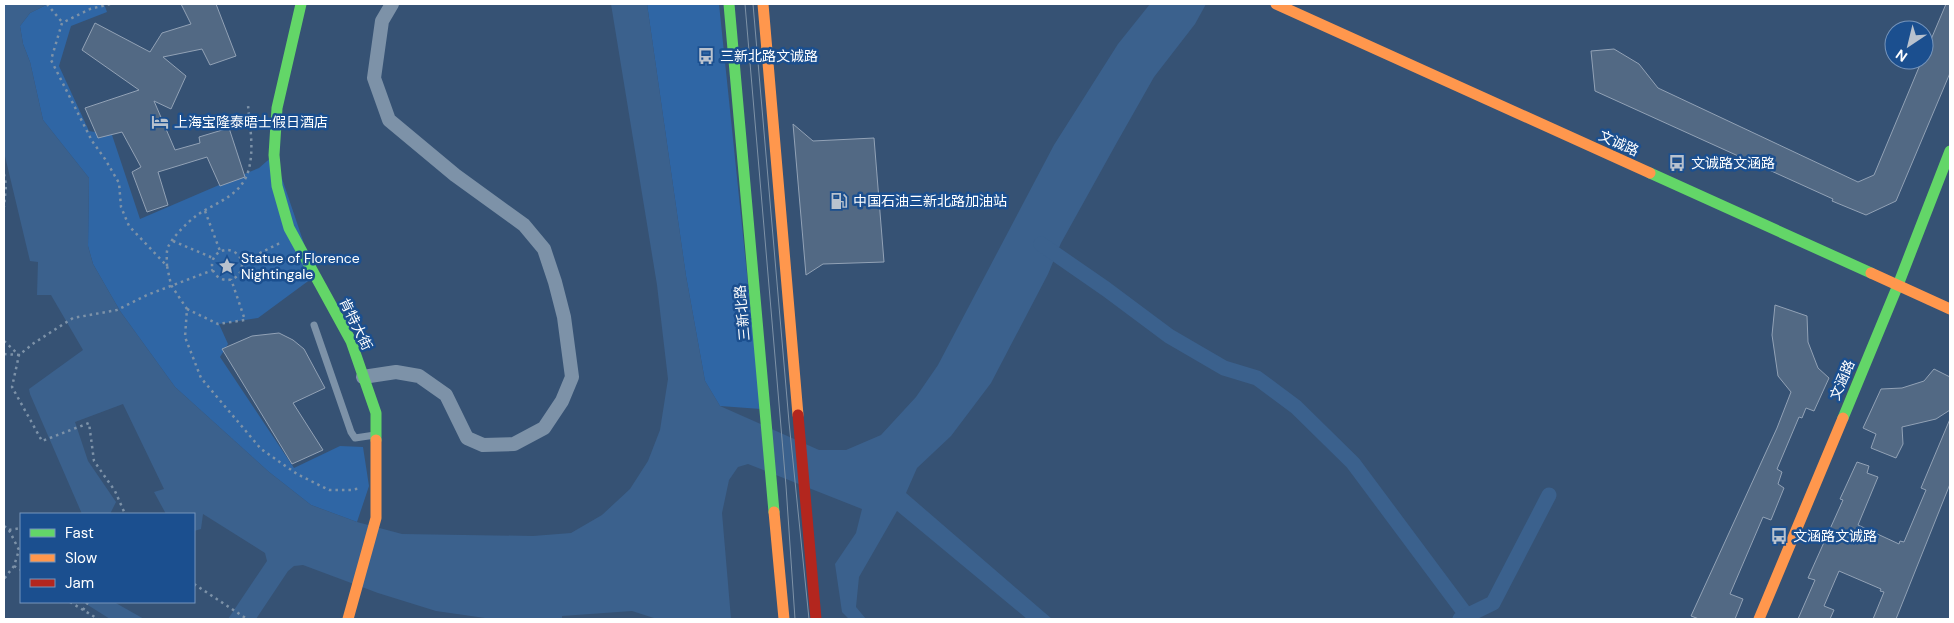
<svg xmlns="http://www.w3.org/2000/svg" width="1954" height="623" viewBox="0 0 1954 623" font-family="'DM Sans','Noto Sans SC',sans-serif">
<rect width="100%" height="100%" fill="#365274"/>
<g fill="#2f66a5">
<polygon points="48,4 104,4 107,12 71,26 59,66 89,131 112,135 140,219 247,173 259,168 274,155 315,276 258,318 219,324 228,344 220,357 294,468 340,446 363,447 369,486 357,522 311,505 269,472 175,387 120,311 93,264 88,246 89,178 43,120 30,62 23,44 20,26 30,13"/>
<polygon points="647,4 719,4 761,409 720,406 705,381 686,276"/>
</g>
<g fill="#3b618d">
<polygon points="4,4 48,4 30,13 20,26 23,44 30,62 43,120 89,178 88,246 93,264 120,311 175,387 269,472 311,505 357,522 402,534 533,536 571,533 602,515 630,489 648,461 660,430 668,379 657,285 611,4 647,4 686,276 705,381 720,406 819,450 846,450 881,435 916,397 938,365 1054,145 1118,44 1150,4 1206,4 1195,24 1154,77 1116,144 1061,243 1048,274 991,383 951,436 917,468 906,493 1052,619 1027,619 897,511 859,577 856,607 866,619 849,619 842,612 835,564 856,533 862,509 748,464 738,467 729,480 722,513 731,619 657,619 632,611 562,616 562,619 485,618 436,611 378,593 303,565 294,566 288,571 256,619 228,619 267,561 265,553 203,514 201,529 194,531 194,514 166,514 154,492 164,489 123,404 75,422 88,461 116,502 110,514 82,514 30,394 29,389 83,350 51,295 37,295 38,262 30,261 4,152"/>
<polygon points="83,602 114,602 144,619 110,619"/>
</g>
<g fill="none" stroke-linecap="round" stroke-linejoin="round">
<g stroke="#3b618d" stroke-width="15">
<polyline points="1041,244 1106,289 1169,336 1224,368 1257,378 1296,407 1353,463 1467,616"/>
<polyline points="1460,619 1493,603 1549,495"/>
</g>
</g>
<g fill="#526984" stroke="#92a2b6">
<polygon points="181,4 216,4 236,56 210,65 202,49 163,57 186,76 171,109 154,101 175,150 200,143 199,137 229,128 245,177 220,186 207,157 158,172 168,205 147,212 132,172 141,167 122,132 98,138 85,108 139,90 82,50 95,23 150,52 162,33 191,24"/>
<polygon points="1946,4 1950,4 1950,73 1896,201 1866,215 1832,201 1833,199 1595,91 1591,51 1614,49 1639,64 1658,88 1858,182 1874,175 1922,60 1924,60 1924,56"/>
<polygon points="793,124 813,141 874,138 884,262 823,264 806,275"/>
<polygon points="1775,305 1807,316 1808,342 1818,368 1829,378 1814,411 1806,408 1802,418 1799,417 1777,469 1782,472 1778,484 1784,488 1771,520 1763,517 1730,594 1743,599 1735,619 1699,619 1691,616 1777,428 1791,392 1778,376 1772,335"/>
<polygon points="279,333 293,340 304,349 325,388 293,403 323,450 292,464 222,349 252,336"/>
<polygon points="1934,369 1950,377 1950,410 1936,419 1902,427 1903,444 1896,458 1871,448 1876,434 1863,428 1881,389 1902,388 1924,381"/>
<polygon points="1950,419 1950,484 1896,619 1873,619 1884,592 1880,591 1881,589 1839,571 1824,606 1834,610 1830,619 1798,619 1815,580 1808,578 1843,500 1840,499 1857,462 1869,466 1867,473 1878,477 1858,525 1899,544 1900,541 1904,542 1926,490 1921,488"/>
</g>
<g fill="none" stroke-linecap="round" stroke-linejoin="round">
<g stroke="#7d92a8" stroke-width="2.5" stroke-dasharray="2.5 4" stroke-linecap="butt">
<polyline points="47,4 62,22"/>
<polyline points="110,4 90,9 62,23 51,60 92,141 105,159 119,183 121,207 129,226 167,266 171,285 187,309 185,337 201,378 261,449 297,474 329,490 351,490 361,488"/>
<polyline points="4,174 6,185 4,207"/>
<polyline points="205,211 220,251"/>
<polyline points="173,241 213,258"/>
<circle cx="227" cy="265" r="15"/>
<polyline points="242,262 280,243"/>
<path d="M 167,266 C 167,260 166,252 168,247 C 174,235 187,223 197,215 C 215,203 238,197 247,175 C 255,153 250,128 248,105"/>
<polyline points="187,309 218,324 245,320 231,279"/>
<polyline points="4,341 19,355 12,387 42,441 89,423 94,461 115,491 125,514"/>
<polyline points="4,354 19,355 34,343 73,318 117,310 147,295 213,270"/>
<polyline points="4,526 9,530 19,550 14,566 4,579"/>
<polyline points="9,530 21,528"/>
<polyline points="14,566 21,570"/>
<polyline points="194,584 247,619"/>
<polyline points="70,602 98,619"/>
<polyline points="83,610 88,602"/>
</g>
<polyline stroke="#7d92a8" stroke-width="7" points="314,325 351,432 355,438 375,435"/>
<polyline stroke="#7d92a8" stroke-width="14" points="363,377 396,372 419,376 446,395 467,438 483,445 514,444 544,428 562,401 572,377 564,317 555,282 544,249 524,225 455,175 389,120 374,78 382,21 392,4"/>
<g stroke="#63d668" stroke-width="11">
<polyline points="301,4 277,108 274,155 277,186 289,228 351,341 376,413 376,440"/>
<polyline points="729,4 774,512"/>
<polyline points="1650,173 1871,273"/>
<polyline points="1843,418 1898,285 1950,151"/>
</g>
<g stroke="#ff974d" stroke-width="11">
<polyline points="763,4 798,415"/>
<polyline points="1276,4 1650,173"/>
<polyline points="1871,273 1950,309"/>
<polyline points="774,512 784,619"/>
<polyline points="348,619 376,518 376,440"/>
<polyline points="1759,619 1843,418"/>
</g>
<polyline stroke="#b3261e" stroke-width="11" points="798,415 816,619"/>
<g stroke="#7e92a7" stroke-width="1">
<polyline points="745,4 786,486 795,619"/>
<polyline points="753,4 789,422 809,619"/>
</g>
</g>
<defs>
<g id="bus-bare" transform="scale(1.35)"><path d="M-5-6H5V4H4V6H2V4H-2V6H-4V4H-5ZM-3.5-4V0h7V-4ZM-3.5 1.2v1.5H-2V1.2ZM2 1.2v1.5H3.5V1.2Z" fill="#b9c2ce" stroke="#1b4f8f" stroke-width="2.5" paint-order="stroke"/></g>
<g id="hotel-bare" transform="scale(1.35)"><path d="M-6-4.5h1.5V1H6V5H4.5V3h-9V5H-6ZM-4 0a1.8 1.8 0 1 1 3.6 0ZM.5 0V-2.5h3Q6-2.5 6 0Z" fill="#b9c2ce" stroke="#1b4f8f" stroke-width="2.5" paint-order="stroke"/></g>
<g id="fuel-bare" transform="scale(1.35)"><path d="M-5.5-6h7V0h2V4h1.3V-2.5L3-4.5l.8-.8L6-3V5H2.5V1h-1V6h-7ZM-4.2-4.7v3.2H.2V-4.7Z" fill="#b9c2ce" stroke="#1b4f8f" stroke-width="2.5" paint-order="stroke"/></g>
<g id="sight-bare" transform="scale(1.35)"><path d="M0-6L1.8-2.2L6-1.7L2.9 1.2L3.7 5.4L0 3.3L-3.7 5.4L-2.9 1.2L-6-1.7L-1.8-2.2Z" fill="#b9c2ce" stroke="#1b4f8f" stroke-width="2.5" paint-order="stroke"/></g>
</defs>
<g fill-rule="evenodd">
<use href="#bus-bare" x="706" y="56"/>
<use href="#hotel-bare" x="160" y="122"/>
<use href="#bus-bare" x="1677" y="163"/>
<use href="#fuel-bare" x="839" y="201"/>
<use href="#sight-bare" x="227" y="266"/>
<use href="#bus-bare" x="1779" y="536"/>
</g>
<g text-anchor="middle" dominant-baseline="central" stroke-width="5" stroke-linejoin="round" paint-order="stroke">
<g font-size="14" fill="#fff" stroke="#1b4f8f" text-anchor="start">
<text x="720" y="56">三新北路文诚路</text>
<text x="174" y="122">上海宝隆泰晤士假日酒店</text>
<text x="1691" y="163">文诚路文涵路</text>
<text x="853" y="201">中国石油三新北路加油站</text>
<text x="241" y="258">Statue of Florence<tspan x="241" dy="16">Nightingale</tspan></text>
<text x="1793" y="536">文涵路文诚路</text>
</g>
<g font-size="14" fill="#fff" stroke="#1b4f8f">
<text transform="translate(1619 143) rotate(24)">文诚路</text>
<text transform="translate(742 313) rotate(-95)">三新北路</text>
<text transform="translate(356 324) rotate(64)">肯特大街</text>
<text transform="translate(1842 380) rotate(-67)">文涵路</text>
</g>
</g>
<rect width="1954" height="623" fill="none" stroke="#ffffff" stroke-width="10"/>
<rect x="20" y="513" width="175" height="90" fill="#1b4f8f" stroke="#7695bc"/>
<rect x="30" y="529" width="25" height="8" fill="#63d668" stroke="#7695bc"/>
<text x="65" y="538" font-size="15" fill="#ffffff">Fast</text>
<rect x="30" y="554" width="25" height="8" fill="#ff974d" stroke="#7695bc"/>
<text x="65" y="563" font-size="15" fill="#ffffff">Slow</text>
<rect x="30" y="579" width="25" height="8" fill="#b3261e" stroke="#7695bc"/>
<text x="65" y="588" font-size="15" fill="#ffffff">Jam</text>
<g transform="translate(1909 45) rotate(215)"><circle r="24" fill="#1b4f8f" stroke="#7695bc"/>
<path d="M0-4L9 19L0 12L-9 19Z" fill="#b9c2ce"/>
<text y="-8" font-size="14" font-weight="bold" text-anchor="middle" fill="#ffffff">N</text>
</g>
</svg>
